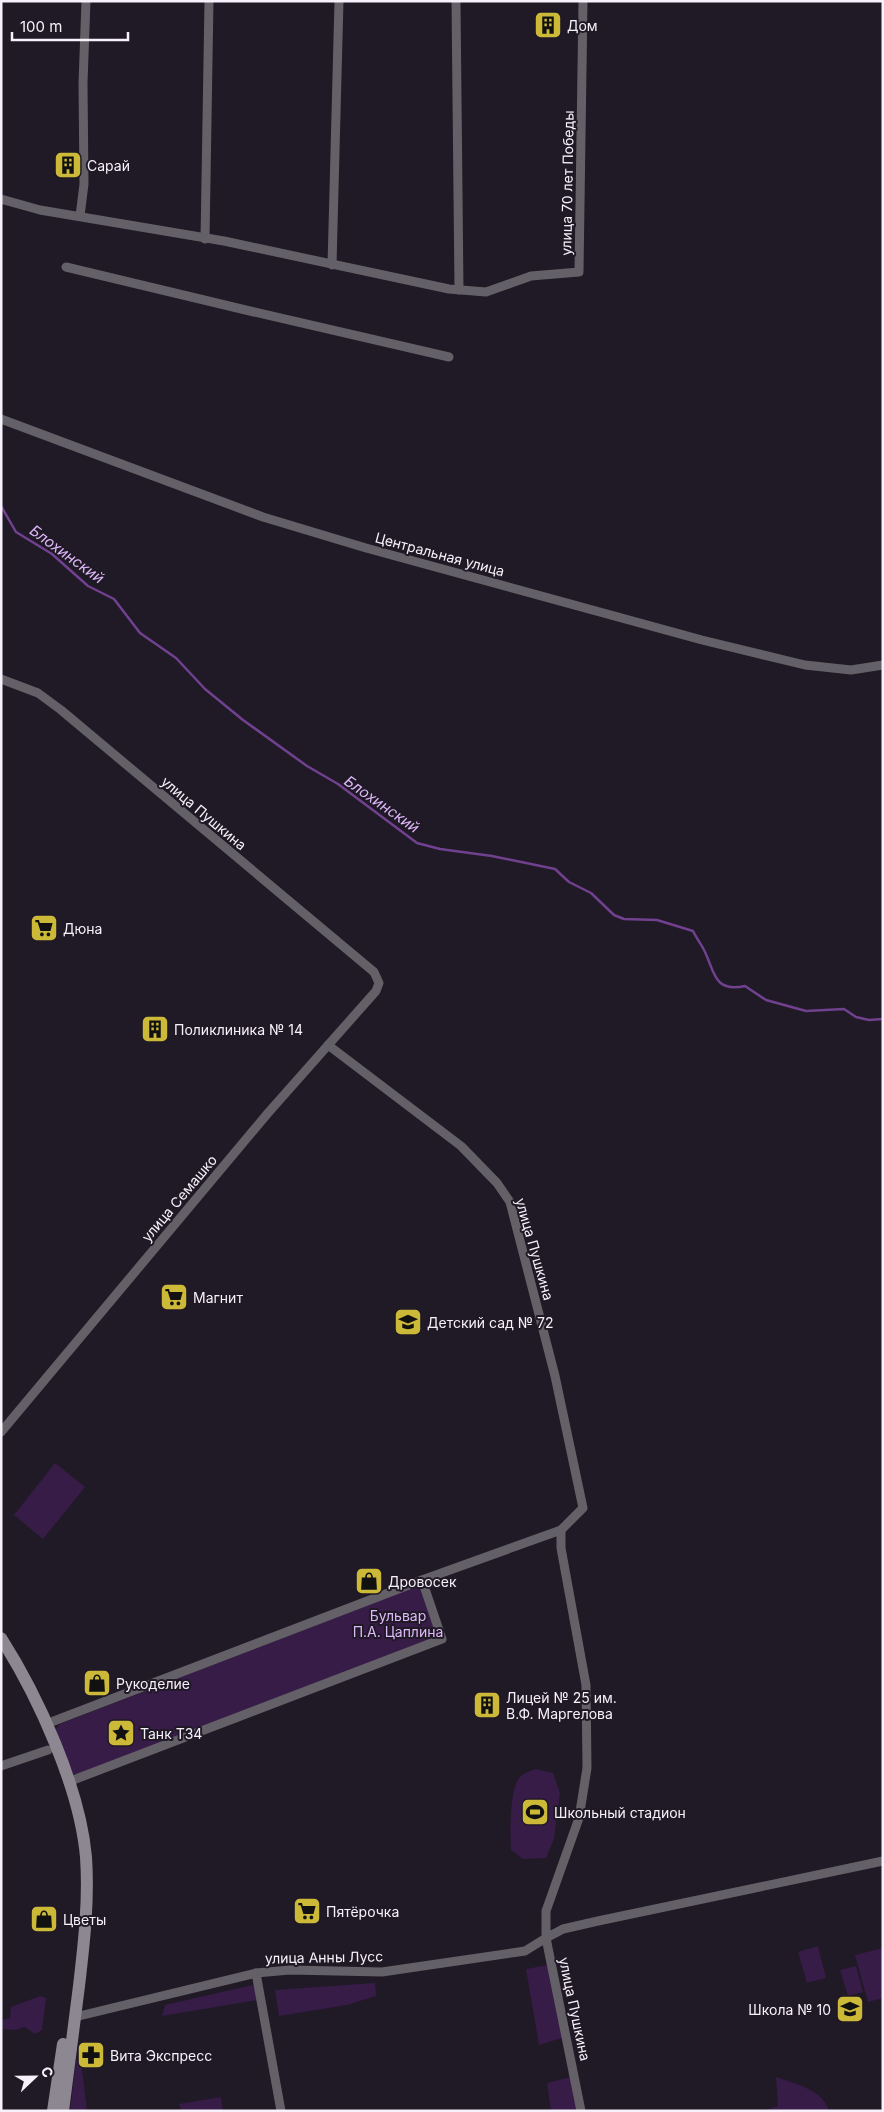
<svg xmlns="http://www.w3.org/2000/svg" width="884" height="2112" viewBox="0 0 884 2112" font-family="Inter,sans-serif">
<rect width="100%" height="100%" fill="#201926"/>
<g fill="#361c47">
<polygon points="55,1463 85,1487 43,1539 14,1515"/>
<polygon points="415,1587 421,1590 436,1634 431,1640 78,1774 73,1774 55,1730 60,1724"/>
<path d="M 535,1769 L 553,1773 L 560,1793 L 554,1839 L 546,1858 L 523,1859 L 511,1850 C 510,1834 509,1787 521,1776 C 524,1773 531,1771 535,1769 Z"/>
<polygon points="818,1946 826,1978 807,1983 798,1952"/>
<polygon points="883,1948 883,1998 868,2002 855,1955"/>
<polygon points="548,1965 562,2038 539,2045 526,1969"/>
<polygon points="856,1966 863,1992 848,1996 840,1970"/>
<polygon points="261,1983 263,1999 162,2016 165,2005"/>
<polygon points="375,1983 376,1996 347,2005 279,2016 275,1990"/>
<polygon points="40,1996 46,1998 42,2030 35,2034 25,2027 15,2030 1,2029 1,2020 10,2018 11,2007"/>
<polygon points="76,2061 81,2061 87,2111 70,2111"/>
<polygon points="571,2077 577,2111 551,2111 547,2083"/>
<path d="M 776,2077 C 795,2084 823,2089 829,2111 L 764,2111 L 778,2106 Z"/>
<polygon points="221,2097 223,2111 181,2111 179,2104"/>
</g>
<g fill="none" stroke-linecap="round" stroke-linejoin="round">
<path stroke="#70418f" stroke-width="2.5" d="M 1,506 L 16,532 L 52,554 L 88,586 L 114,599 L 140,633 L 176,658 L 205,689 L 243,720 L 307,766 L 338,784 L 417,843 L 440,849 L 492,856 L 555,869 L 569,882 L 591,893 L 614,915 L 624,919 L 657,920 L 693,931 C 696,937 700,943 703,948 C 715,970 712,993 745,986 L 766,1000 L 806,1011 L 844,1009 L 856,1017 L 869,1020 L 883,1019"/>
<g stroke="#646067" stroke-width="9">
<polyline points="456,1 459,290"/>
<polyline points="1,199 40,210 224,241 449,289 486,292 531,276 579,272 583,1"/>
<polyline points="80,216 84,184 83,83 86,1"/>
<polyline points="205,239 209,1"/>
<polyline points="332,265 339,1"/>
<polyline points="66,267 254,312 449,357"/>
<polyline points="1,419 263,517 366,548 702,640 805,665 851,670 883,665"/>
<polyline points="1,679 38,693 61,710 374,972 379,983 376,991 268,1113 1,1432"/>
<polyline points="328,1045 461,1146 497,1183 510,1202 555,1376 583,1508 561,1530 422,1580"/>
<polyline points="561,1530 561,1548 586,1685 587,1768 579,1818 546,1911 546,1938 563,1929 598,1921 883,1861"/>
<polyline points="46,1724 422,1580 442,1639 68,1782"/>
<polyline points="1,1766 48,1750"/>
<polyline points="256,1973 281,2111"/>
<polyline points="75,2017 256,1973 290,1970 382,1972 525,1951 546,1938 581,2111"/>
</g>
<g stroke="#8d8792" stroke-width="12">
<path d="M 1,1638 C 38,1696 80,1788 86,1857 C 89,1901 84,1943 79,1986 C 74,2028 68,2069 63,2111"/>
<polyline points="53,2111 63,2044"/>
</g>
</g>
<defs>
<g id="building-square" transform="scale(1.4375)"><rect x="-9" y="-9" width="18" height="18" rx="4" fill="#cdb938" stroke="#201926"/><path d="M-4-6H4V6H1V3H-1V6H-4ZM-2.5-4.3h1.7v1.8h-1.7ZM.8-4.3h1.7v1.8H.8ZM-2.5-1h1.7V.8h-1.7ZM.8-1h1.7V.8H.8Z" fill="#111"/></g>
<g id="supermarket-square" transform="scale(1.4375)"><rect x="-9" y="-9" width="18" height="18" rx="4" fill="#cdb938" stroke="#201926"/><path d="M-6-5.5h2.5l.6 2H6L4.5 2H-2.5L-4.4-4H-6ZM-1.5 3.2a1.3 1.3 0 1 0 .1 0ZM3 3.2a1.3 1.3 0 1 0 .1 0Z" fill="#111"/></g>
<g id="school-square" transform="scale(1.4375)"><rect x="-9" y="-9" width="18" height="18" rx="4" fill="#cdb938" stroke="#201926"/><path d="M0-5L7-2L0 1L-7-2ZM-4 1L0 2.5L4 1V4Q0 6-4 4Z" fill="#111"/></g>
<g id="shop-square" transform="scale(1.4375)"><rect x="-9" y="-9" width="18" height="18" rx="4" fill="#cdb938" stroke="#201926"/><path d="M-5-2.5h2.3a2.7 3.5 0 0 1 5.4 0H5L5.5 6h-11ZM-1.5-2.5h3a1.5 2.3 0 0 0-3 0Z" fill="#111"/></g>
<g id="sight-square" transform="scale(1.4375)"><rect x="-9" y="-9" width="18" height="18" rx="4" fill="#cdb938" stroke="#201926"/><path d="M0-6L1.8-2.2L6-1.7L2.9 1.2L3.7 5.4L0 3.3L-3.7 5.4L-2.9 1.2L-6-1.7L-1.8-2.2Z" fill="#111"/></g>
<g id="stadium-square" transform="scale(1.4375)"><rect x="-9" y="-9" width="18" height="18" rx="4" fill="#cdb938" stroke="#201926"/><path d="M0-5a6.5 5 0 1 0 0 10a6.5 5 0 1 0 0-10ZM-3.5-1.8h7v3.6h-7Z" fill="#111"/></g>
<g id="pharmacy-square" transform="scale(1.4375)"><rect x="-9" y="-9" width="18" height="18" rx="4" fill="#cdb938" stroke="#201926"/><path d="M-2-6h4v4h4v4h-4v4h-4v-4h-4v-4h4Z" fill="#111"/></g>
</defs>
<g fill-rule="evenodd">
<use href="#building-square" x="548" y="25"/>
<use href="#building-square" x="68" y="165"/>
<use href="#supermarket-square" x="44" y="928"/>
<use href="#building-square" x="155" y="1029"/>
<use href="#supermarket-square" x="174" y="1297"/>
<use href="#school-square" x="408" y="1322"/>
<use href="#shop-square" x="369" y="1581"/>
<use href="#shop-square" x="97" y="1683"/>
<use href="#building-square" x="487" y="1705"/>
<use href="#sight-square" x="121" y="1733"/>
<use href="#stadium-square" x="535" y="1812"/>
<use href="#supermarket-square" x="307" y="1911"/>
<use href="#shop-square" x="44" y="1919"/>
<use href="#school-square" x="850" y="2009"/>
<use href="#pharmacy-square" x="91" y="2055"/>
</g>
<g text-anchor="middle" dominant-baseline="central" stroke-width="4" stroke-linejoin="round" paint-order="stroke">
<g font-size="14" fill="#f6f1fa" stroke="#201926" text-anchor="start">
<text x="567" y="25">Дом</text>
<text x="87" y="165">Сарай</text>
<text x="63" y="928">Дюна</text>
<text x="174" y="1029">Поликлиника № 14</text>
<text x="193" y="1297">Магнит</text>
<text x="427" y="1322">Детский сад № 72</text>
<text x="388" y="1581">Дровосек</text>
<text x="116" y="1683">Рукоделие</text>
<text x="506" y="1697">Лицей № 25 им.<tspan x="506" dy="16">В.Ф. Маргелова</tspan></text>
<text x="140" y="1733">Танк T34</text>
<text x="554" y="1812">Школьный стадион</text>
<text x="326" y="1911">Пятёрочка</text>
<text x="63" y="1919">Цветы</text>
<text x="831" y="2009" text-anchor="end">Школа № 10</text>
<text x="110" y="2055">Вита Экспресс</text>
</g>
<g font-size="14" fill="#f6f1fa" stroke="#201926">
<text transform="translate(567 183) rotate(-89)">улица 70 лет Победы</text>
<text transform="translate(440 554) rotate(15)">Центральная улица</text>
<text transform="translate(204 813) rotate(40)">улица Пушкина</text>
<text transform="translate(179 1198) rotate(-50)">улица Семашко</text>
<text transform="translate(535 1249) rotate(74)">улица Пушкина</text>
<text transform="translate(324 1957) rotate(-1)">улица Анны Лусс</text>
<text transform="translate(575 2009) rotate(78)">улица Пушкина</text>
</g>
<g font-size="14" fill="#dfbafa" stroke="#201926">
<text x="398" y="1615">Бульвар<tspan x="398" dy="16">П.А. Цаплина</tspan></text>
</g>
<g font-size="15" font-style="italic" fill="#deb9f9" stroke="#201926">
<text transform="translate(67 554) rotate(36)">Блохинский</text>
<text transform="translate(382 804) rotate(35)">Блохинский</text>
</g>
</g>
<rect width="884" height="2112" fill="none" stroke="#f6f1fa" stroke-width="5"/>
<g transform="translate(35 2077) rotate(68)" stroke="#201926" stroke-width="4" paint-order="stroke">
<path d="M0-4L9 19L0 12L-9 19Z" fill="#f6f1fa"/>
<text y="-8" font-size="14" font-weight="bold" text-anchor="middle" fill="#f6f1fa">С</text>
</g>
<path d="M12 32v8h116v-8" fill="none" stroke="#f6f1fa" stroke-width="2.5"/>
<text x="20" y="32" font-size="15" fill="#f6f1fa" stroke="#201926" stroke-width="4" paint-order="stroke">100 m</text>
</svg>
